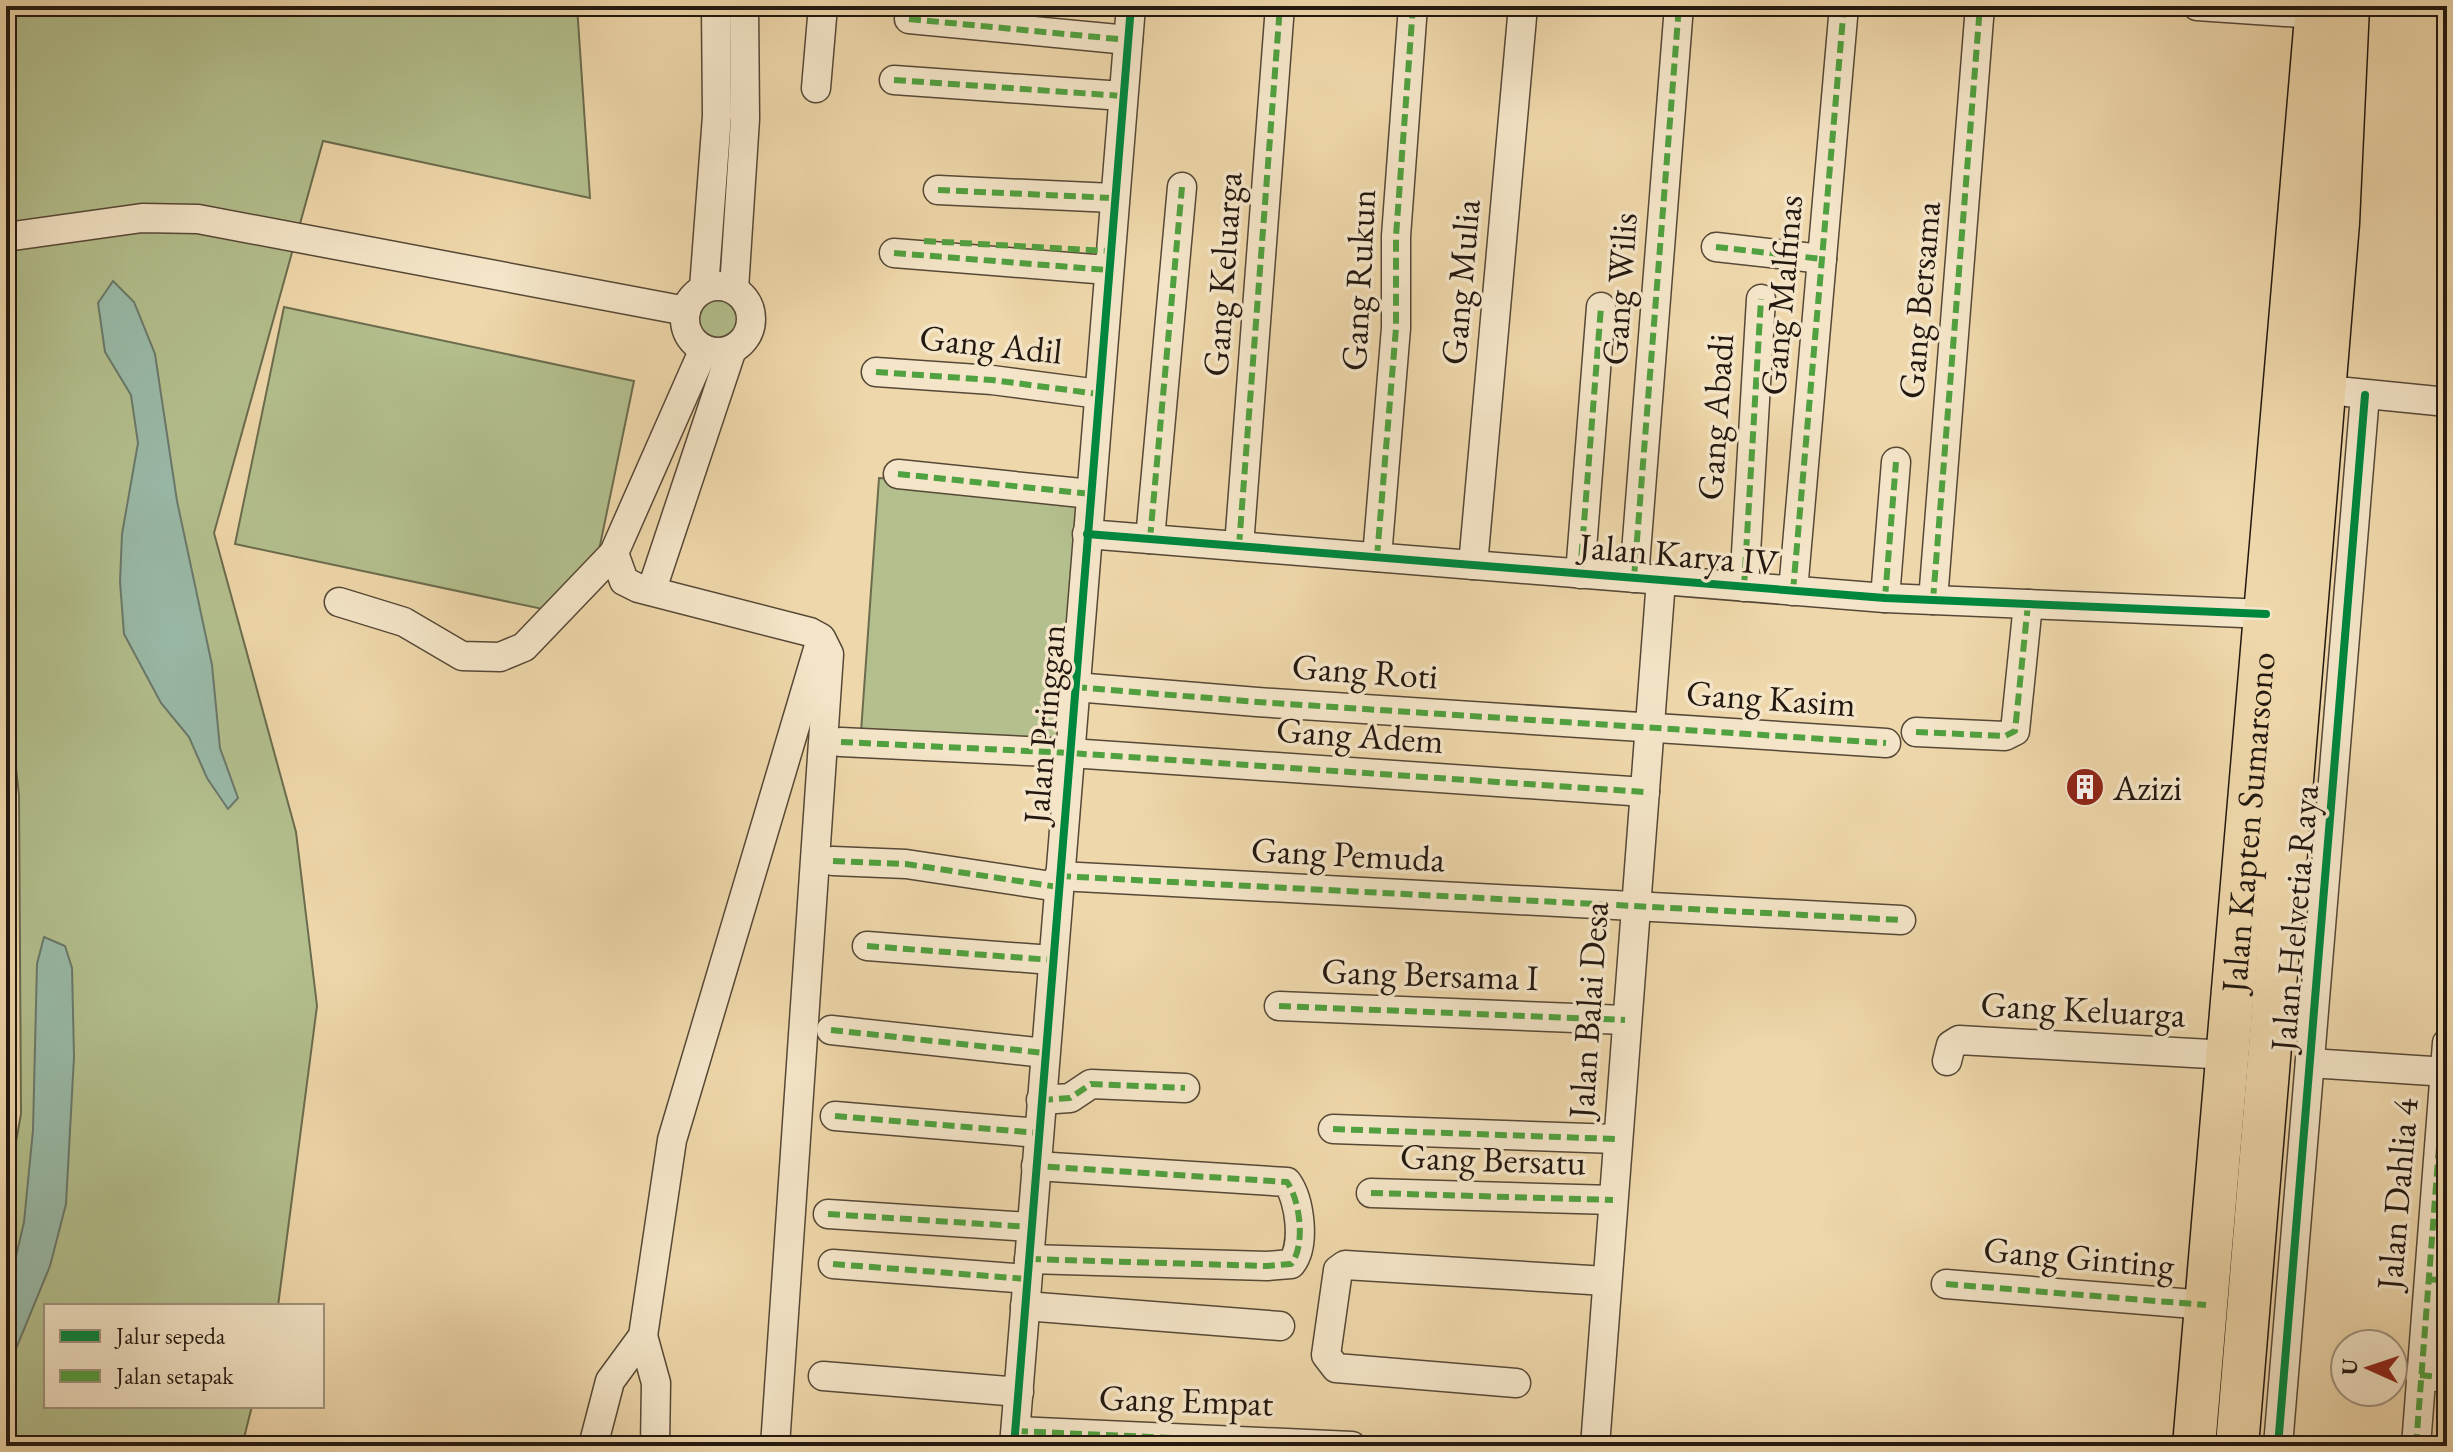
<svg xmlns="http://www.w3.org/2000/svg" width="2453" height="1452" viewBox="0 0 2453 1452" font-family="'EB Garamond',serif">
<rect width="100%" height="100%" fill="#eed7aa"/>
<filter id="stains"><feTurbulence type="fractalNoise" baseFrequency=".0025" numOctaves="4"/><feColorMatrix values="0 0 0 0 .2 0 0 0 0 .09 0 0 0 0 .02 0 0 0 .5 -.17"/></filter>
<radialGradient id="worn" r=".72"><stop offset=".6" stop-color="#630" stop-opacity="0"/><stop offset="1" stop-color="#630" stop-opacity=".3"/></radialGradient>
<g fill="#b3bf8d" stroke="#6b6c4e" stroke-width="2">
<polygon points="6,6 577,6 590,198 323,141 214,533 296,832 317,1006 278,1306 46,1306 46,1406 252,1406 242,1446 6,1446 6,1197 21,1114 19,795 6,679"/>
<circle cx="719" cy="317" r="24"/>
<polygon points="284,307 634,381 598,555 552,611 235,544"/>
<polygon points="879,478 1083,493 1064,748 861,732"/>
</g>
<g fill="#99baa8" stroke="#6a796b" stroke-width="2">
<polygon points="113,281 134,302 155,354 177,501 212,665 220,748 238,798 228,809 207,778 189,737 161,703 124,634 120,582 122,534 138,443 131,395 105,352 98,303"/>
<polygon points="44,937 65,946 72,968 74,1057 66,1204 50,1266 6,1373 6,1299 24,1222 33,1130 37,964"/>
</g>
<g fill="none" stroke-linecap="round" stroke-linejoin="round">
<g stroke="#564836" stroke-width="31">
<g id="minor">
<polyline points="2197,6 2316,14"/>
<polyline points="909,19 1128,40"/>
<polyline points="894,80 1123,96"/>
<polyline points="816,88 823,6"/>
<polyline points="938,190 1113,198"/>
<polyline points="6,237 142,218 198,219 686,311"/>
<polyline points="1716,247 1822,259"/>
<polyline points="894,253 1108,270"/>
<circle cx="718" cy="319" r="33"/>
<polyline points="704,288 717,116 716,6"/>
<polyline points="734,289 745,119 744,6"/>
<polyline points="876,372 992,380 1099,394"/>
<polyline points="2347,392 2447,402"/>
<polyline points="898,474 1091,494"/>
<polyline points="1087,534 1885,598 2266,614"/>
<polyline points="1150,539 1182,187"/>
<polyline points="1239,546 1280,6"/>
<polyline points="614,553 624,581 638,588 810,632 821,638 829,654 775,1446"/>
<polyline points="1377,557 1396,328 1396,236 1413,6"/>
<polyline points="1473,565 1523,6"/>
<polyline points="1580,574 1601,307"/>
<polyline points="1634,578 1679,6"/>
<polyline points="1744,587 1761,299"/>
<polyline points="652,589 732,349"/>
<polyline points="1793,591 1844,6"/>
<polyline points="1885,598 1896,462"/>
<polyline points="1933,600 1980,6"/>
<polyline points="339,602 404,622 462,656 500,657 524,647 614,553 704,349"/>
<polyline points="1075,687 1257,702 1886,743"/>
<polyline points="1916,732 2005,736 2015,731 2028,604"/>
<polyline points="841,742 1070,753 1645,792"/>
<polyline points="833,861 906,864 1058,887"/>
<polyline points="1059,876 1901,920"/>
<polyline points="867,946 1052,960"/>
<polyline points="1279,1006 1625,1020"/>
<polyline points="831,1030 1045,1053"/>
<polyline points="1947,1061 1951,1045 1959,1040 2228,1055"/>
<polyline points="2310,1063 2447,1072"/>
<polyline points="1041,1100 1070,1098 1091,1084 1185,1088"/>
<polyline points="835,1116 1039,1133"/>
<polyline points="1333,1129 1616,1139"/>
<polyline points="1371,1193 1613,1200"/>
<polyline points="828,1214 1031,1227"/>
<path d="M 1029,1259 L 1267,1266 L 1291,1264 C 1306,1246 1300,1200 1287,1182 L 1036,1166"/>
<polyline points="833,1264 1027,1279"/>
<polyline points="1946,1284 2206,1305"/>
<polyline points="1025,1306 1280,1326"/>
<polyline points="643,1336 656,1383 655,1446"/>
<polyline points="2420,1375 2447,1378"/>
<polyline points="823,1376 1019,1392"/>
<polyline points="1516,1383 1336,1368 1326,1355 1338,1270 1345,1265 1606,1281"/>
<polyline points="1016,1431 1352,1446"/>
<polyline points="593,1446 610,1381 643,1336 672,1140 821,639"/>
<polyline points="1014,1446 1131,6"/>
<polyline points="1595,1446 1661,580"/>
<polyline points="2278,1446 2365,395"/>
<polyline points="2416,1446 2447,1043"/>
</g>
</g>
<g stroke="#231810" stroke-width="45">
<g id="highway">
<path id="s1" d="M 2194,1446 L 2317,6"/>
<polyline points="2237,1446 2338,223 2348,6"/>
</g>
</g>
<use href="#minor" stroke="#f4e5c8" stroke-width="28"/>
<use href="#highway" stroke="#eed7aa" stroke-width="42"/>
<g stroke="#50a13f" stroke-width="6" stroke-dasharray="12 6" stroke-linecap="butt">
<polyline points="909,19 1128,40"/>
<polyline points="894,80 1123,96"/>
<polyline points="938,190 1113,198"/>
<polyline points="924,241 1109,251"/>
<polyline points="1716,247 1822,259"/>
<polyline points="894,253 1108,270"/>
<polyline points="876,372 992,380 1099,394"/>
<polyline points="898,474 1091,494"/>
<polyline points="1150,539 1182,187"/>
<polyline points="1239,546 1280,6"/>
<polyline points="1377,557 1396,328 1396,236 1413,6"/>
<polyline points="1580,574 1601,307"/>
<polyline points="1634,578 1679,6"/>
<polyline points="1744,587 1761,299"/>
<polyline points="1793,591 1844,6"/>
<polyline points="1885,598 1896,462"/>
<polyline points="1933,600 1980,6"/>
<polyline points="1075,687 1257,702 1886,743"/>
<polyline points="1916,732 2005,736 2015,731 2028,604"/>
<polyline points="841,742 1070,753 1645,792"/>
<polyline points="833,861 906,864 1058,887"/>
<polyline points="1059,876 1901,920"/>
<polyline points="867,946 1052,960"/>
<polyline points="1279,1006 1625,1020"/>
<polyline points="831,1030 1045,1053"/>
<polyline points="1041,1100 1070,1098 1091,1084 1185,1088"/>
<polyline points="835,1116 1039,1133"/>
<polyline points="1333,1129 1616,1139"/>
<polyline points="1371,1193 1613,1200"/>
<polyline points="828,1214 1031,1227"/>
<path d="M 1029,1259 L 1267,1266 L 1291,1264 C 1306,1246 1300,1200 1287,1182 L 1036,1166"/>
<polyline points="833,1264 1027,1279"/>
<polyline points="2428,1279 2447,1281"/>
<polyline points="1946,1284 2206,1305"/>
<polyline points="2420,1375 2447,1378"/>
<polyline points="1016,1431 1352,1446"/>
<polyline points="2416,1446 2447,1043"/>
</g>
<g stroke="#f4e5c8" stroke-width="13">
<g id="cycleway">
<polyline points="1087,534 1885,598 2266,614"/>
<polyline points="1014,1446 1131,6"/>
<polyline points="2278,1446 2365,395"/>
</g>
</g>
<use href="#cycleway" stroke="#00873e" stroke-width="8"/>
</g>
<defs>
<g id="building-disc" transform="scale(2)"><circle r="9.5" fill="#8f2418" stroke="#f4e5c8"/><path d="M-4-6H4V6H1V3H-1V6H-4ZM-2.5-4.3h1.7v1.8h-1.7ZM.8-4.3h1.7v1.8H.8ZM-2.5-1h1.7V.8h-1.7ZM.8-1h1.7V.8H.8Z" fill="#fff"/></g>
</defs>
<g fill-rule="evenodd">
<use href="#building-disc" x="2085" y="787"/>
</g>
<g text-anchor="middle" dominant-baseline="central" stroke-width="7" stroke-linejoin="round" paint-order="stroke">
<g font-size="36" fill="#231810" stroke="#f4e5c8">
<text transform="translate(1222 274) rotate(-86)">Gang Keluarga</text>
<text transform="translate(1358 280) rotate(-87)">Gang Rukun</text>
<text transform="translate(1460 282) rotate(-85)">Gang Mulia</text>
<text transform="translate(1619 289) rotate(-86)">Gang Wilis</text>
<text transform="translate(1781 295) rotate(-85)">Gang Malfinas</text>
<text transform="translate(1919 300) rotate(-85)">Gang Bersama</text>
<text transform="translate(991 344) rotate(6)">Gang Adil</text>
<text transform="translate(1715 417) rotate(-86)">Gang Abadi</text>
<text transform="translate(1679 554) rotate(5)">Jalan Karya IV</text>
<text transform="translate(1365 671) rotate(4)">Gang Roti</text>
<text transform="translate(1771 698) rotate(4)">Gang Kasim</text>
<text transform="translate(1044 724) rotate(-85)">Jalan Pringgan</text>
<text transform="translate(1360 735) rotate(4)">Gang Adem</text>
<text stroke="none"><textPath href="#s1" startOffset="626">Jalan Kapten Sumarsono</textPath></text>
<text transform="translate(1348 854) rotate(3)">Gang Pemuda</text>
<text transform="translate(2294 918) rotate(-85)">Jalan Helvetia Raya</text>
<text transform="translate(1430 974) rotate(2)">Gang Bersama I</text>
<text transform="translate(2083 1009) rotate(3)">Gang Keluarga</text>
<text transform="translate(1588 1010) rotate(-86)">Jalan Balai Desa</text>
<text transform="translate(1493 1159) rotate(2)">Gang Bersatu</text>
<text transform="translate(2397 1194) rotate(-85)">Jalan Dahlia 4</text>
<text transform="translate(2079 1257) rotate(5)">Gang Ginting</text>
<text transform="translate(1186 1400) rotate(2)">Gang Empat</text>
</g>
<g font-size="36" fill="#231810" stroke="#f4e5c8" text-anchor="start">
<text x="2113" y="787">Azizi</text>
</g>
</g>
<rect width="2453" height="1452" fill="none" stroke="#eed7aa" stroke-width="32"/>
<rect x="8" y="8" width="2437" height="1436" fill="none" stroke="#231810" stroke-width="4"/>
<rect x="16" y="16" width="2421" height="1420" fill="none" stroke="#231810" stroke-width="2"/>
<rect x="44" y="1304" width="280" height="104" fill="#f4e5c8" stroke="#a0937e" stroke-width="2"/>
<rect x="60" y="1330" width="40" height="12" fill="#00873e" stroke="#a0937e" stroke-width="2"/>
<text x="116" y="1344" font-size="24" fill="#231810">Jalur sepeda</text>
<rect x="60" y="1370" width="40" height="12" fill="#50a13f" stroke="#a0937e" stroke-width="2"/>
<text x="116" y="1384" font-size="24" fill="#231810">Jalan setapak</text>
<g transform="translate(2369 1368) rotate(273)"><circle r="38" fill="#f4e5c8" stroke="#a0937e" stroke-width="2"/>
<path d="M0-6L14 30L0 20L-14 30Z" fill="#8f2418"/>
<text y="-12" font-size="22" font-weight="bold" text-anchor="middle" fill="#231810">U</text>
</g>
<rect width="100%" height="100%" filter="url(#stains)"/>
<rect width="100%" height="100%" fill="url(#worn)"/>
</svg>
